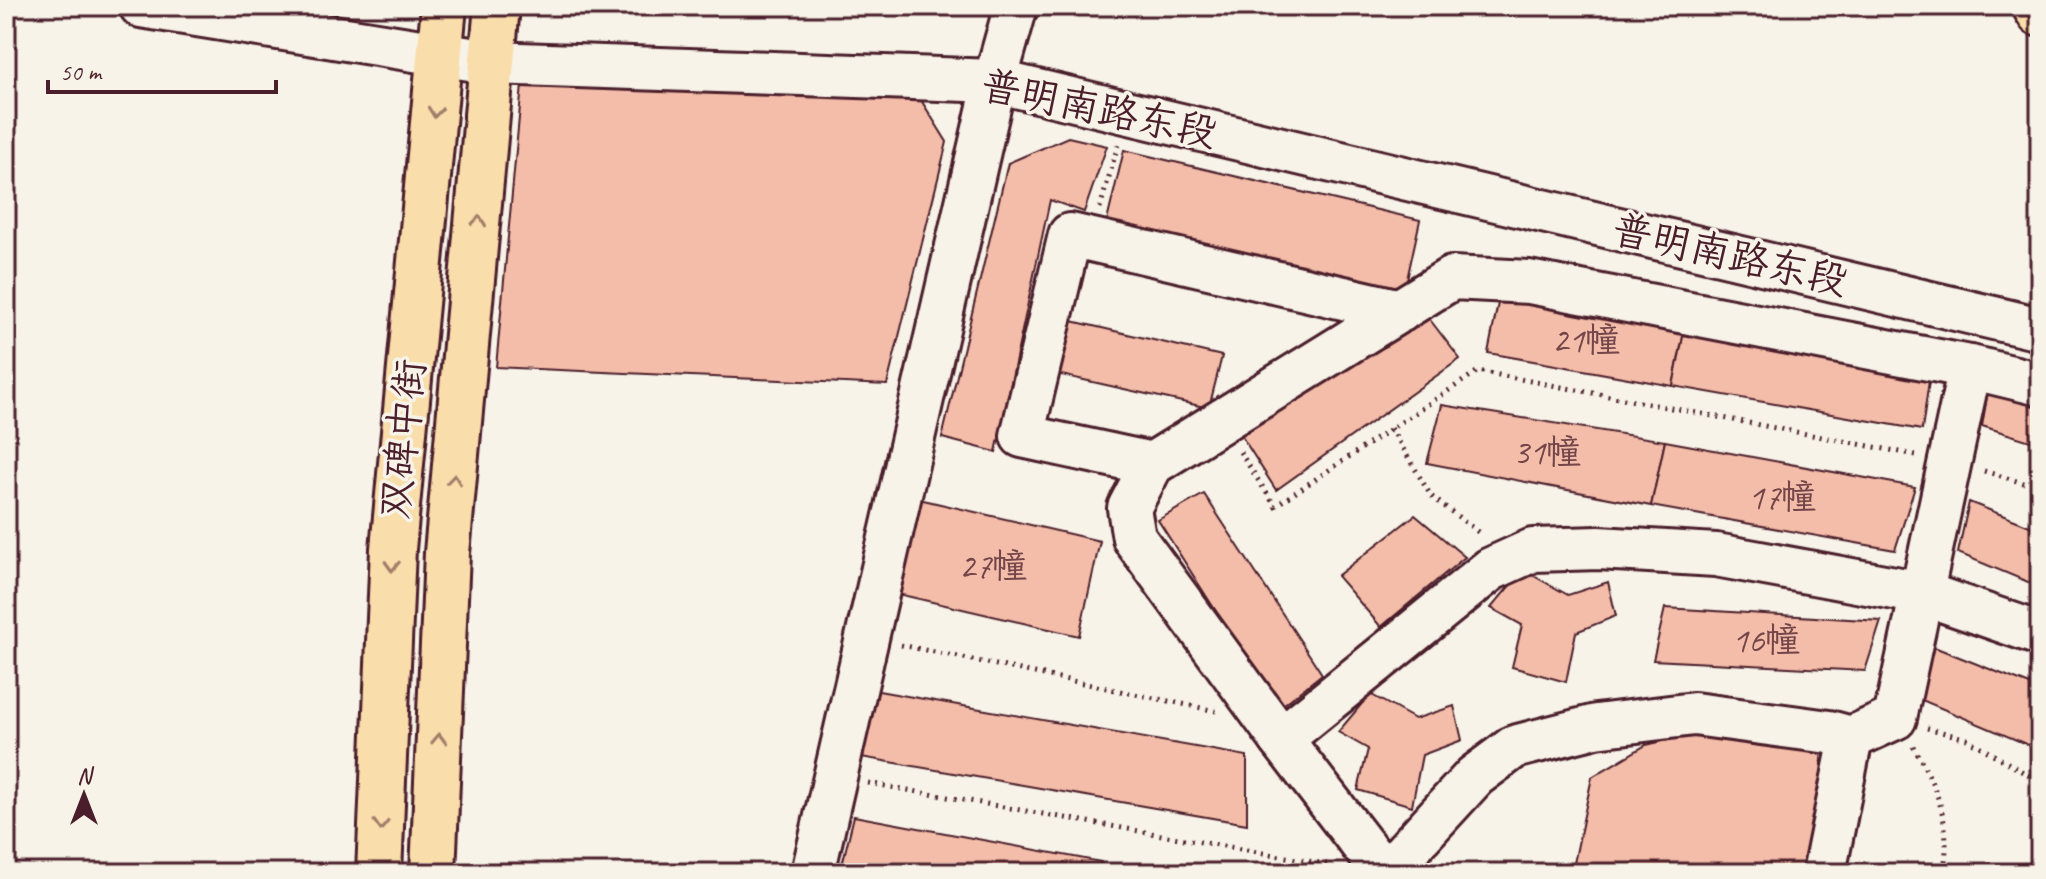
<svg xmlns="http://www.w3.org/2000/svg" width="2046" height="879" viewBox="0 0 2046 879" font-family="Caveat,'LXGW WenKai TC',sans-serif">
<rect width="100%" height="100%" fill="#f7f3e8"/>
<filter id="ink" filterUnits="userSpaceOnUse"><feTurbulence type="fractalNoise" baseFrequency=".0125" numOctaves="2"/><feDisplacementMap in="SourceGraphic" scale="16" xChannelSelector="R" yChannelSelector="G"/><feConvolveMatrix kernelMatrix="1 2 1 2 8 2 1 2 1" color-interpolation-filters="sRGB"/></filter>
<g filter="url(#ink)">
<g fill="#f4bda9" stroke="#4a1f2b" stroke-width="2">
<polygon points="522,85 916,92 947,142 887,385 496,367"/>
<polygon points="1068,137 1107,146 1084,212 1050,200 996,452 942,438 1008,163"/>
<polygon points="1124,150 1420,220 1404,293 1107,221"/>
<polygon points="1500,293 1685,327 1673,386 1488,353"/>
<polygon points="1421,308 1460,359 1276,490 1237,429"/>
<polygon points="1059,318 1222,356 1209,408 1048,372"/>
<polygon points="1685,327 1930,374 1922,430 1673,386"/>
<polygon points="1989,385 2040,402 2040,444 1982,426"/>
<polygon points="1442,405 1665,441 1651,506 1427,463"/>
<polygon points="1665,441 1915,487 1895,550 1651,506"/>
<polygon points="1204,494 1322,674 1278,709 1158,520"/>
<polygon points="906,496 1100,541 1079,636 885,591"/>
<polygon points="1969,502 2040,530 2040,587 1958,553"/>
<polygon points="1415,515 1465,557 1381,627 1337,576"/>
<polygon points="1523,570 1568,595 1608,582 1616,616 1576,632 1566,682 1512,667 1522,625 1491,608"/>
<polygon points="1665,608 1881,621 1865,671 1653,660"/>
<polygon points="1934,647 2040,689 2040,750 1917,698"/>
<polygon points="873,690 1247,756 1247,824 861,757"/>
<polygon points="1370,694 1415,719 1454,706 1462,740 1422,755 1412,806 1358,790 1368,749 1338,732"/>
<polygon points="1703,732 1821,748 1822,772 1804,873 1572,873 1592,777 1646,745"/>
<polygon points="854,816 1101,862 1098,873 840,873"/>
</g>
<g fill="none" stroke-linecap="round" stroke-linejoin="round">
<g stroke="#4a1f2b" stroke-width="48">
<g id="minor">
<polyline points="141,6 495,63 995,81 2040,329"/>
<polyline points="1970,367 1529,282 1452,278 1152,464 1129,508 1134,538 1281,739 1491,569 1533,550 1599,548 1716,555 1922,593 2040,634"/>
<polyline points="1152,464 1022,436 1070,235 1400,311"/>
<polyline points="1281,739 1384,873"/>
<polyline points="813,873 995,81 1016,6"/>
<polyline points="1386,873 1475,776 1514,747 1596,726 1694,714 1829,732 1851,738 1895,718 1970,367 2040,384"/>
<polyline points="1824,873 1851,738"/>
</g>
</g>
<g stroke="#4a1f2b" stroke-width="50">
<g id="major">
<polyline points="2035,6 2040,14"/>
<polyline points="379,873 393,549 444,6"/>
<polyline points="433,873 447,553 497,6"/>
</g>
</g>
<g stroke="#4a1f2b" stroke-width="5" stroke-dasharray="2 6" stroke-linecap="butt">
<polyline points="1100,208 1118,145"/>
<polyline points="1391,428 1431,496 1482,535"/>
<polyline points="1240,452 1275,506 1478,371 1916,455"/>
<polyline points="1984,471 2040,488"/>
<polyline points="901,645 1216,711"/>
<polyline points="1927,728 1967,739 2040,782"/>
<path d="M 1913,746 C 1937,786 1953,827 1943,873"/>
<polyline points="868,783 1331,865"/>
</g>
<use href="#minor" stroke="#f7f3e8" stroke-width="42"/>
<use href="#major" stroke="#f9ddab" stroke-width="44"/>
</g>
<defs><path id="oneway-chevron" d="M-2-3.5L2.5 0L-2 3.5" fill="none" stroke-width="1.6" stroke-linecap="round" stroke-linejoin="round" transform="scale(2)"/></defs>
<g stroke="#a27e6b">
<use href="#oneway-chevron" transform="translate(435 112) rotate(96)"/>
<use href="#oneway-chevron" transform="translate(479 221) rotate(-84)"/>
<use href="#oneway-chevron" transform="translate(454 480) rotate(-84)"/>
<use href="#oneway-chevron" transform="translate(392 566) rotate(92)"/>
<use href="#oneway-chevron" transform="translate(439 739) rotate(-88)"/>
<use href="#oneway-chevron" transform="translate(381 825) rotate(92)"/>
</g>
</g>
<g text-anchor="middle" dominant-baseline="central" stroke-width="7" stroke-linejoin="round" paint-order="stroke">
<g font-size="36" fill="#74464a">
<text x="1586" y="340">21幢</text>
<text x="1547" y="452">31幢</text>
<text x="1782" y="497">17幢</text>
<text x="993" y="566">27幢</text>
<text x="1766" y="640">16幢</text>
</g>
<g font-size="40" fill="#4a1f2b" stroke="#f7f3e8">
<text transform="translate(1099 109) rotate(12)">普明南路东段</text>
<text transform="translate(1730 255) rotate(13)">普明南路东段</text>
<text transform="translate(403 439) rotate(-84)">双碑中街</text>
</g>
</g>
<rect width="2046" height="879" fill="none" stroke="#f7f3e8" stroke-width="32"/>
<rect x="16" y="16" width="2014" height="847" fill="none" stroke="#4a1f2b" stroke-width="3" filter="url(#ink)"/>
<g transform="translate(84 795)" stroke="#f7f3e8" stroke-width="6" paint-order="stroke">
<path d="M0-6L14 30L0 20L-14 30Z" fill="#4a1f2b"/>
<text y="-12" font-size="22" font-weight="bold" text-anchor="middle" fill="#4a1f2b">N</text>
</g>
<path d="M48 80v12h228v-12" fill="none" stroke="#4a1f2b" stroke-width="4"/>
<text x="60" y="80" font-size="24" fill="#4a1f2b" stroke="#f7f3e8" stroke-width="6" paint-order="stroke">50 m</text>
</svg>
